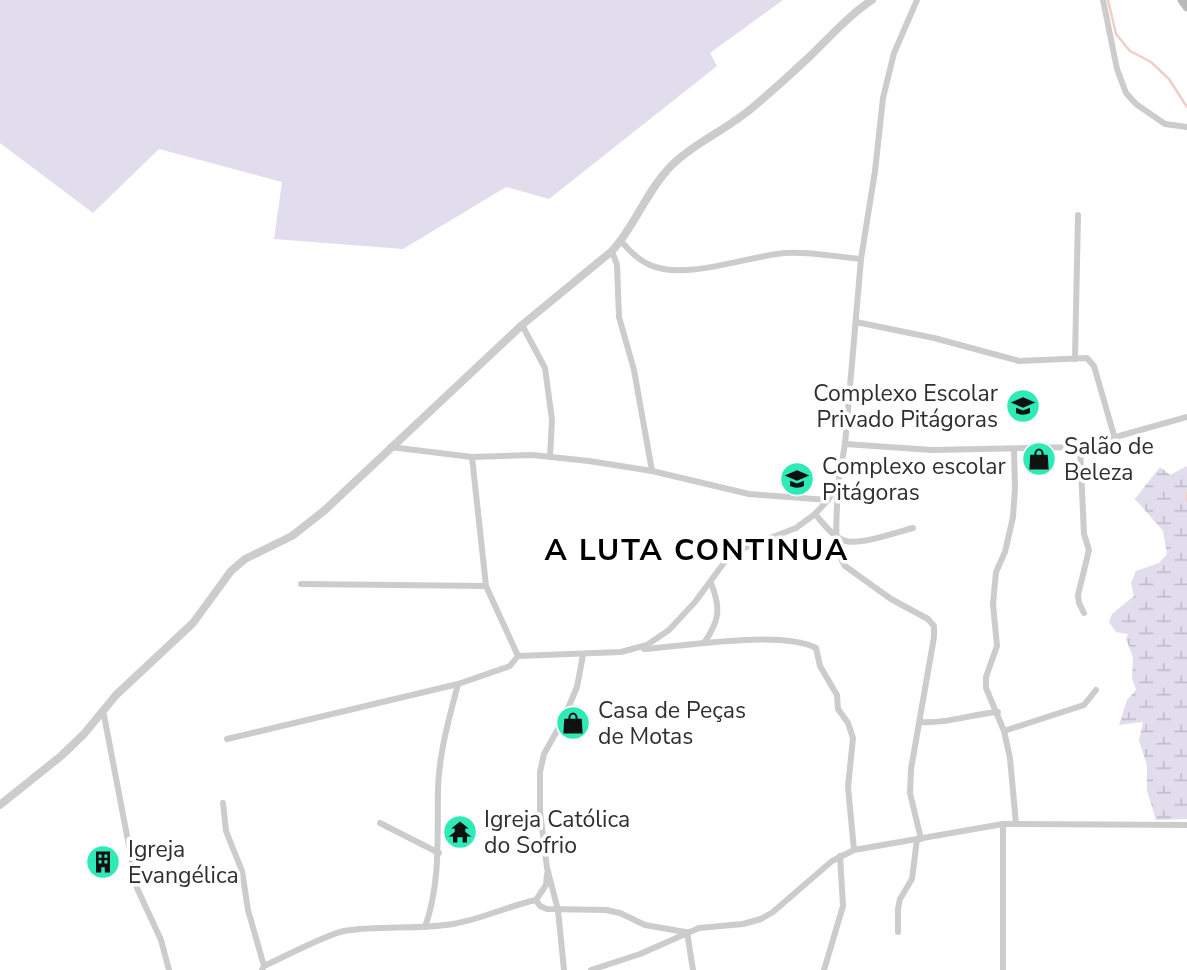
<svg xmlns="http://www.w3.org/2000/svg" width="1187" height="970" viewBox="0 0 1187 970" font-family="'Nunito Sans',sans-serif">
<defs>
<pattern id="wetland-marsh" width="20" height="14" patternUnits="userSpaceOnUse" patternTransform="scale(1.75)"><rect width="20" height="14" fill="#e1dded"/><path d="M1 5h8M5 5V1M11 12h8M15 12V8" fill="none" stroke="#c1becc"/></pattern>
</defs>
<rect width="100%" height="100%" fill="#fff"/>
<polygon fill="#e1dded" points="0,0 783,0 710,53 717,66 549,199 506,187 403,249 274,239 282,182 159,149 93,213 0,143"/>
<polygon fill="url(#wetland-marsh)" points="1187,466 1187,819 1156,820 1147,791 1147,765 1139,741 1143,722 1119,725 1127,700 1136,690 1132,678 1133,657 1126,639 1128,634 1116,632 1109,622 1112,614 1134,596 1131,583 1136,571 1159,563 1167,554 1163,531 1135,499 1160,467 1170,475"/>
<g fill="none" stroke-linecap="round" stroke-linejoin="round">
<g stroke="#edcfc8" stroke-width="2.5">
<polyline points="1108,0 1116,34 1130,51 1151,62 1169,79 1187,107"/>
<polyline points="1187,493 1187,501"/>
</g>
<g stroke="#ccc" stroke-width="6">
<polyline points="1103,0 1117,69 1126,93 1136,104 1165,124 1187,127"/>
<path d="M 621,241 C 630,251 638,260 650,265 C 686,281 747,256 785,253 C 809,251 836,257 861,259"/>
<polyline points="612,251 617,265 619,317 634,370 652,471"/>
<polyline points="856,322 934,338 1019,361 1087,358 1094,366 1115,439"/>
<polyline points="522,325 545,368 552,420 550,457"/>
<polyline points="1075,359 1078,215"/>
<polyline points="845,444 932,450 1080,447 1187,417"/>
<polyline points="390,447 472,457 532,455 589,461 652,471 749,494 828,500"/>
<polyline points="1080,447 1084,534 1089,550 1078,595 1079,603 1084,613"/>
<polyline points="1014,449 1015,488 1013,517 1005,552 996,572 993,604 997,646 986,677 986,688 1004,731 1010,758 1016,824"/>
<polyline points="472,457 486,586 518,656 621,652 647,645 669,630 695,602 729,556 739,550 796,528 815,514 828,500 838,484 845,444 861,259 875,171 883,98 894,53 917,0"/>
<path d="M 838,484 C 838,509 831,545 845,566 L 891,599 L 928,619 L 934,626 L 934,637 L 911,769 L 910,793 L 921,839"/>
<path d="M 815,514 C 823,523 832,536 843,540 C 857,547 897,532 913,528"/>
<polyline points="301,584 486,586"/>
<path d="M 704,643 C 720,620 721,608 711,583"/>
<path d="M 644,649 C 685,646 781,630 816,648 L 820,666 L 837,695 L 838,709 L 848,723 L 853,738 L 848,787 L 854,850"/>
<polyline points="103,710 137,888 161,940 169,970"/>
<path d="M 920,722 C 946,724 971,714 998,712"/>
<polyline points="1004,731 1084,705 1096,690"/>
<polyline points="227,739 458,684 510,666 518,656"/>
<polyline points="223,803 226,831 242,871 248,910 264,966"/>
<polyline points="380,823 439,853"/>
<polyline points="536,900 540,906 547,909 606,910 620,913 645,925 685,932"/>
<path d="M 425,927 C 441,882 437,836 438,789 C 439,753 449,719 458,684"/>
<polyline points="687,932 693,970"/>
<polyline points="898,932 898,909 900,899 912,879 917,839"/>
<path d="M 262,970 L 264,966 C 284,957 325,935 344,931 C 380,925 417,930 453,924 C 482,919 508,906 536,900 L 546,885 L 547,874"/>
<polyline points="564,970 558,910 547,868 540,811 540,772 544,754 563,720 577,687 583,655"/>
<polyline points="591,970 640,954 699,928 743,924 761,919 773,912 832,861 854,850 1003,824 1187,825"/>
<polyline points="824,970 843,906 840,856"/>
<polyline points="1003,970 1003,824"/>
</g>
<path stroke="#ccc" stroke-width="8" d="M 0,805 L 61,756 L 84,734 L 116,695 L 193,623 L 231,571 L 245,559 L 292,536 L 325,510 L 522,325 L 612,251 C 635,226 646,192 670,167 C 694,143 726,130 752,108 C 771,92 790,75 808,58 C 829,38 848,16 872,0"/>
<polyline stroke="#b9b9b9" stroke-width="9" points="1182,0 1187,7"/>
</g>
<defs>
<g id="school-disc" transform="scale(1.75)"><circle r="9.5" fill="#2deab6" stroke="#fff"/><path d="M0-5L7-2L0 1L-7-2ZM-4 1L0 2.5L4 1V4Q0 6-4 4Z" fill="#111"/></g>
<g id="shop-disc" transform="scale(1.75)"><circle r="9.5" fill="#2deab6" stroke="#fff"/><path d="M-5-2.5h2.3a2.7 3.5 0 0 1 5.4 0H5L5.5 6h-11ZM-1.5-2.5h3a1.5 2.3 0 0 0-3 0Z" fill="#111"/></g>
<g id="temple-disc" transform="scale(1.75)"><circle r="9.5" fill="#2deab6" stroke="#fff"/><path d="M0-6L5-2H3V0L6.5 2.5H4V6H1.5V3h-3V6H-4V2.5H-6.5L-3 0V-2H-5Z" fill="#111"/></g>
<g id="building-disc" transform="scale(1.75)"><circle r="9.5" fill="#2deab6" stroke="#fff"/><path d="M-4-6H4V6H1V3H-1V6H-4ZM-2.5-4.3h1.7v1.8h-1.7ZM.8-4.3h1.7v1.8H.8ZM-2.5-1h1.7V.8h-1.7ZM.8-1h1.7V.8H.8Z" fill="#111"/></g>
</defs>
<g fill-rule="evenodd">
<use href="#school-disc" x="1023" y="406"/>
<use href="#shop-disc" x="1039" y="459"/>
<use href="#school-disc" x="797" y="479"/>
<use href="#shop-disc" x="573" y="723"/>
<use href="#temple-disc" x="460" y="832"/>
<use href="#building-disc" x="103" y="862"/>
</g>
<g text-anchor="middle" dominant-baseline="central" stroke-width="7" stroke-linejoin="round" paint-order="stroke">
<g font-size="23" fill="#2f2f2f" stroke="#fff" text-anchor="start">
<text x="998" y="393" text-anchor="end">Complexo Escolar<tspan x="998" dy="26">Privado Pitágoras</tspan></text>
<text x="1064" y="446">Salão de<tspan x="1064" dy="26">Beleza</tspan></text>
<text x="822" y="466">Complexo escolar<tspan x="822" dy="26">Pitágoras</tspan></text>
<text x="598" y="710">Casa de Peças<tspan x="598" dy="26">de Motas</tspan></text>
<text x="484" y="819">Igreja Católica<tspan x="484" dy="26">do Sofrio</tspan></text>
<text x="128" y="849">Igreja<tspan x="128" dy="26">Evangélica</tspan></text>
</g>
<g font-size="30" font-weight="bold" letter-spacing="2" fill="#000" stroke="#fff">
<text x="697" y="550">A LUTA CONTINUA</text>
</g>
</g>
</svg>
